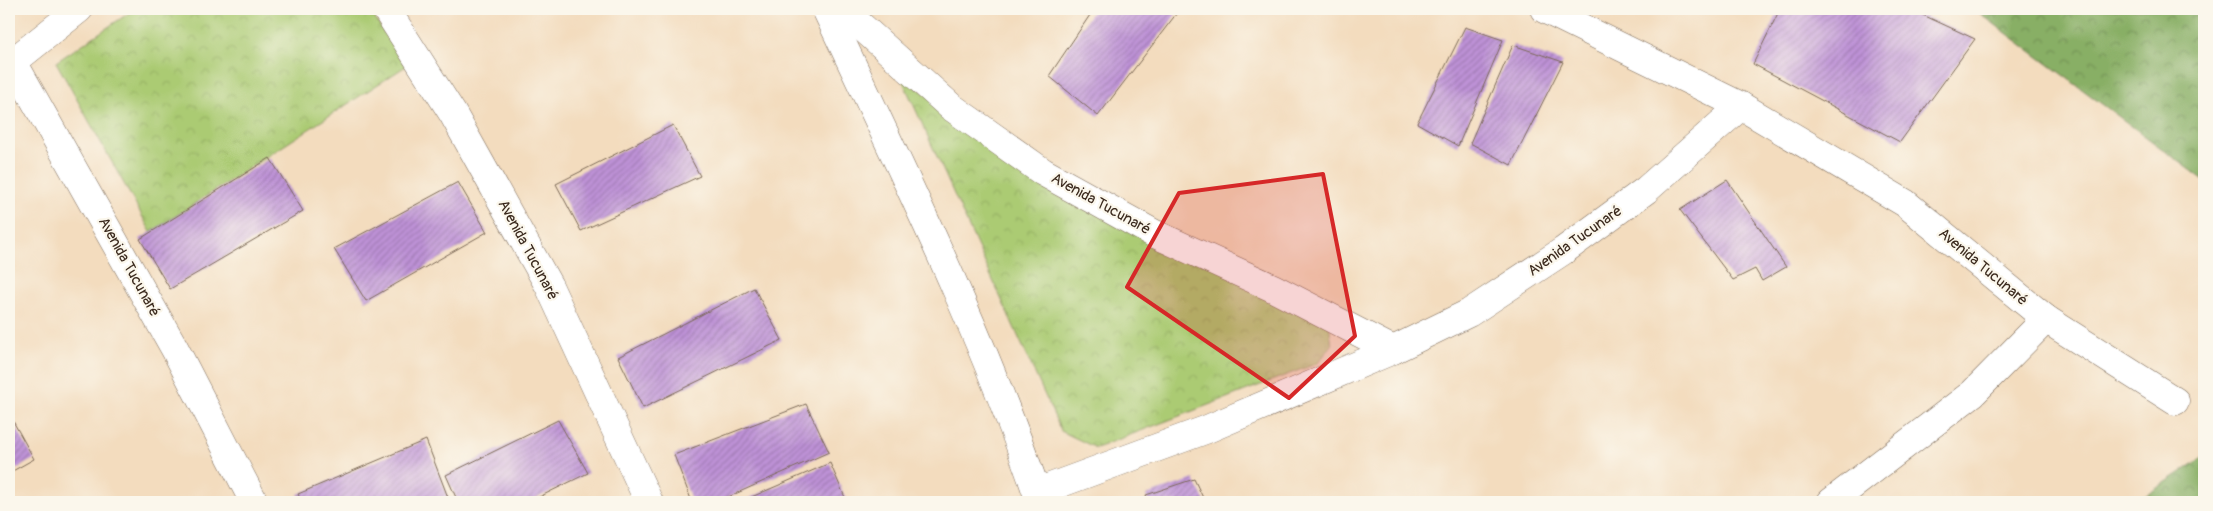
<svg xmlns="http://www.w3.org/2000/svg" width="2213" height="511" viewBox="0 0 2213 511" font-family="Pangolin,sans-serif">
<defs>
<pattern id="forest-crowns" width="20" height="18" patternUnits="userSpaceOnUse" patternTransform="scale(1.25)"><rect width="20" height="18" fill="#88af65"/><path d="M2 6a3 3 0 1 1 6 0M12 15a3 3 0 1 1 6 0" fill="none" stroke="#708f53"/></pattern>
<pattern id="park-crowns" width="20" height="18" patternUnits="userSpaceOnUse" patternTransform="scale(1.25)"><rect width="20" height="18" fill="#abcb73"/><path d="M2 6a3 3 0 1 1 6 0M12 15a3 3 0 1 1 6 0" fill="none" stroke="#94ae63"/></pattern>
<pattern id="building-hatch" width="6" height="6" patternUnits="userSpaceOnUse" patternTransform="scale(1.25)"><rect width="6" height="6" fill="#be92d7"/><path d="M-1 1l2-2M0 6l6-6M5 7l2-2" fill="none" stroke="#9c77ae"/></pattern>
</defs>
<rect width="100%" height="100%" fill="#fbf7ec"/>
<filter id="ink" filterUnits="userSpaceOnUse"><feTurbulence type="fractalNoise" baseFrequency=".02" numOctaves="2"/><feDisplacementMap in="SourceGraphic" scale="10" xChannelSelector="R" yChannelSelector="G"/><feConvolveMatrix kernelMatrix="1 2 1 2 8 2 1 2 1" color-interpolation-filters="sRGB"/></filter>
<filter id="wash" filterUnits="userSpaceOnUse"><feTurbulence type="fractalNoise" baseFrequency=".0096" numOctaves="4" result="noise"/><feDisplacementMap in="SourceGraphic" scale="20" xChannelSelector="R" yChannelSelector="G"/><feGaussianBlur stdDeviation="1.12" result="paint"/><feColorMatrix in="noise" values="0 0 0 0 0 0 0 0 0 0 0 0 0 0 0 0 0 1.4 0 .05"/><feComposite in="paint" operator="in"/></filter>
<g filter="url(#wash)">
<rect width="100%" height="100%" fill="#f3dcbe"/>
<g fill="url(#forest-crowns)" stroke="#626c42">
<polygon points="1974,9 2204,9 2204,180"/>
<polygon points="2204,457 2204,502 2136,502"/>
</g>
<g fill="url(#park-crowns)" stroke="#737a48">
<polygon points="135,9 369,9 406,66 151,232 56,62"/>
<polygon points="901,77 1082,199 1329,323 1332,345 1318,363 1096,448 1061,431"/>
</g>
<g id="blocks">
<g fill="url(#building-hatch)">
<polygon points="1094,9 1180,9 1098,116 1049,76"/>
<polygon points="1780,9 1910,9 1975,39 1900,142 1753,64"/>
<polygon points="1465,27 1503,40 1458,146 1417,123"/>
<polygon points="1513,45 1563,62 1511,165 1470,143"/>
<polygon points="673,125 700,176 581,231 556,184"/>
<polygon points="270,158 303,211 170,289 140,239"/>
<polygon points="1727,180 1786,267 1762,281 1755,269 1733,280 1680,210"/>
<polygon points="458,182 487,232 366,301 334,249"/>
<polygon points="754,288 782,340 643,408 618,357"/>
<polygon points="806,404 829,452 717,502 692,502 674,455"/>
<polygon points="9,414 34,459 9,473"/>
<polygon points="558,420 588,473 529,502 458,502 446,475"/>
<polygon points="426,440 449,500 442,502 302,502 298,494"/>
<polygon points="830,463 847,502 740,502"/>
<polygon points="1194,479 1205,502 1148,502 1146,495"/>
</g>
</g>
</g>
<g filter="url(#ink)">
<use href="#blocks" fill-opacity="0" stroke="#7b6856" stroke-width="1"/>
<g fill="none" stroke-linecap="round" stroke-linejoin="round">
<g stroke="#7b6856" stroke-width="29">
<g id="street">
<polyline points="386,9 453,114 549,286 649,502"/>
<path d="M 826,9 C 902,171 982,332 1040,502"/>
<polyline points="842,9 950,106 1043,172 1153,233 1273,288 1393,350"/>
<polyline points="1544,9 1741,106 1905,203 2046,319 2175,401"/>
<polyline points="13,62 175,349 254,502"/>
<polyline points="9,65 79,9"/>
<polyline points="1037,492 1205,430 1393,350 1469,313 1563,251 1646,190 1741,106"/>
<polyline points="1831,502 1973,393 2046,319"/>
</g>
</g>
<use href="#street" stroke="#fff" stroke-width="28"/>
</g>
</g>
<path fill="#d62828" fill-opacity="0.2" stroke="#d62828" stroke-width="4" stroke-linejoin="round" d="M 1323,174 L 1355,336 L 1289,398 L 1127,287 L 1179,193 Z"/>
<g text-anchor="middle" dominant-baseline="central" stroke-width="4.5" stroke-linejoin="round" paint-order="stroke">
<g font-size="15" fill="#3b2a1e" stroke="#fbf7ec">
<text transform="translate(1101 204) rotate(29)">Avenida Tucunaré</text>
<text transform="translate(1575 241) rotate(-35)">Avenida Tucunaré</text>
<text transform="translate(528 250) rotate(62)">Avenida Tucunaré</text>
<text transform="translate(129 267) rotate(61)">Avenida Tucunaré</text>
<text transform="translate(1983 267) rotate(40)">Avenida Tucunaré</text>
</g>
</g>
<rect width="2213" height="511" fill="none" stroke="#fbf7ec" stroke-width="30"/>
</svg>
